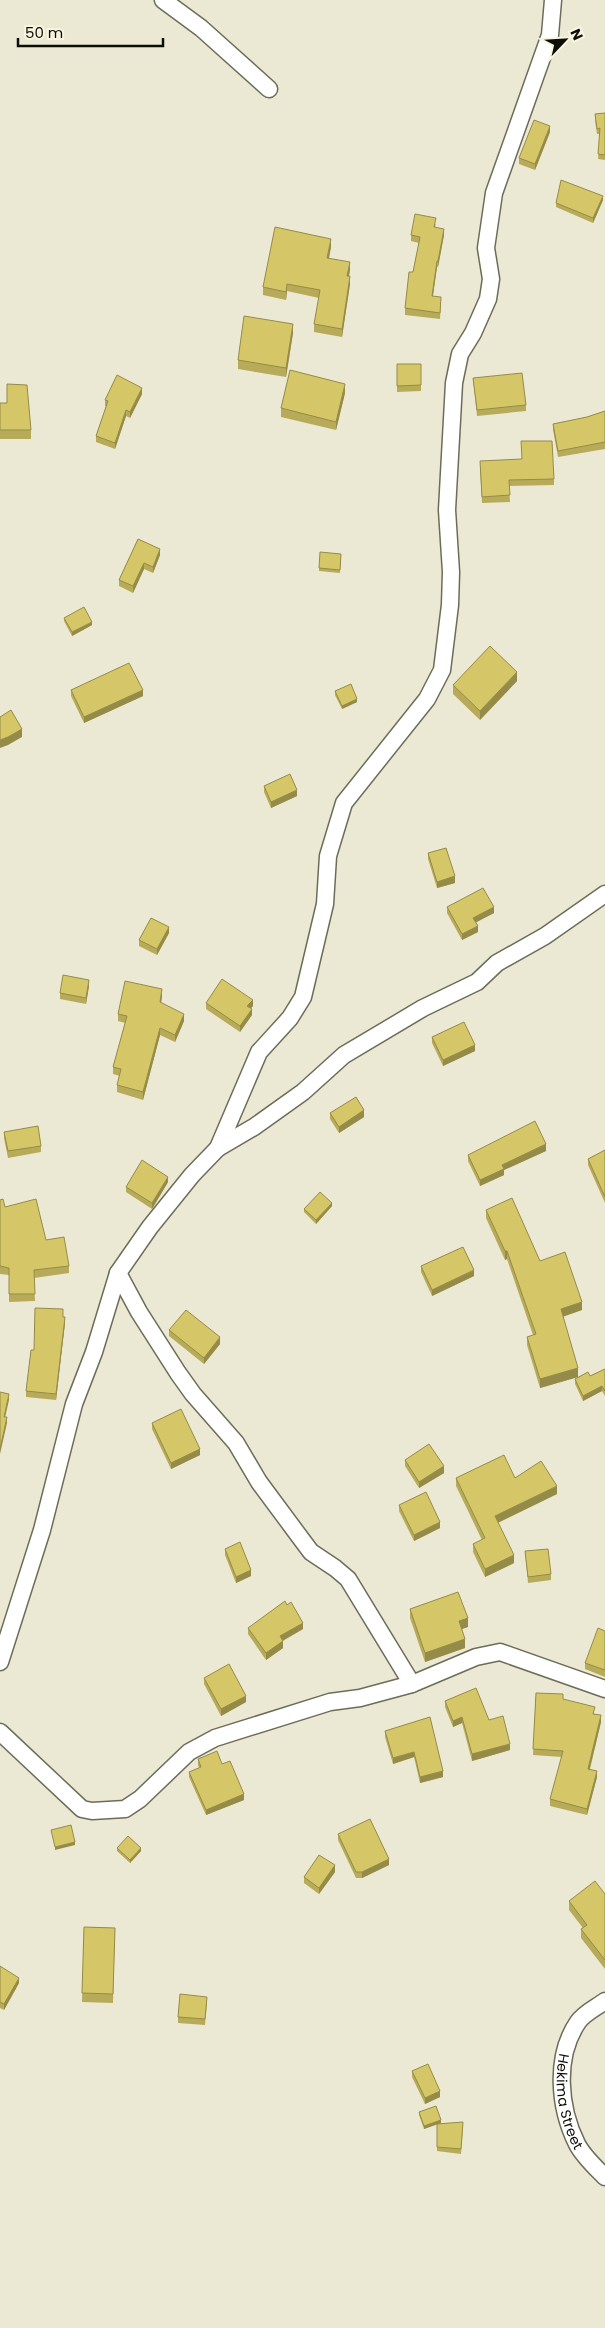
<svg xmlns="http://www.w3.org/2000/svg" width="605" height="2328" viewBox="0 0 605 2328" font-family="Poppins,sans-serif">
<rect width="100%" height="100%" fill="#ebe9d3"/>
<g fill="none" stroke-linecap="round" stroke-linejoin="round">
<g stroke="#6e6c59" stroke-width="19">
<g id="minor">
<polyline points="163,0 201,28 269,89"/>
<polyline points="218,1148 259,1052 290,1018 303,997 325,904 328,856 344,803 427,699 442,670 450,605 451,572 447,510 454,383 460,354 473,333 488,299 491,279 486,248 494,193 550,35 553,0"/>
<polyline points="118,1273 139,1312 178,1373 193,1394 236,1443 259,1482 302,1540 311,1552 335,1568 348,1579 412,1684"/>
<polyline points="0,1662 42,1530 74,1404 94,1352 118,1273 150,1227 192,1175 218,1148 254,1127 303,1092 344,1055 423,1008 477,982 497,963 545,936 605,894"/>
<polyline points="0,1732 82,1809 92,1811 125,1809 140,1799 189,1752 215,1738 330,1702 360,1698 412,1684 476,1657 500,1652 605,1689"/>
<path id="s1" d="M 605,2001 C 597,2007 584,2013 578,2022 C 554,2057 559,2108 577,2144 C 583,2156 596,2168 605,2177"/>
</g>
</g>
<use href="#minor" stroke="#fff" stroke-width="16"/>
</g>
<g fill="#b7ab59">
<polygon points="605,113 605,160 598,159 600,134 597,134 595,120 595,114"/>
<polygon points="550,132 535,170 519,164 519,158"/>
<polygon points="603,200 593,223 556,207 556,203"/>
<polygon points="436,224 435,227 444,235 438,267 437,267 433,296 441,303 440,319 405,315 405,308 419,243 411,241 411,235"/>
<polygon points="331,247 329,259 350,270 349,276 350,284 342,337 314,332 314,324 319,298 287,291 286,300 263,295 263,287"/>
<polygon points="293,333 286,377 238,369 238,360"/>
<polygon points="397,364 421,364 421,391 397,392"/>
<polygon points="473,378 526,405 526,411 477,416"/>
<polygon points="345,393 336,430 281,417 281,408"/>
<polygon points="142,394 130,418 126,416 115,449 96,442 96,436 106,406 105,406 105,400"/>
<polygon points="0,403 31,430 31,439 0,439"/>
<polygon points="605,411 605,449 558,457 553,430 553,424 587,417"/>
<polygon points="480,467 554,479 554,485 509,486 510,502 482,503"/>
<polygon points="138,539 160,555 153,573 144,569 133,593 119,586 119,580"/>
<polygon points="341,554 340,573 319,571 319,568"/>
<polygon points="64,618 92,625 72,636 64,621"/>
<polygon points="517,681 480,720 453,694 453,685"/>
<polygon points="71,690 143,696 84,723 71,696"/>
<polygon points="335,691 357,702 342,709 335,695"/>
<polygon points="264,786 297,796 271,808 264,792"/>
<polygon points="428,853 455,883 437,888 428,859"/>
<polygon points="447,907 494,913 476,922 478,932 462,940 447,913"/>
<polygon points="169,933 157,955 139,946 139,940"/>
<polygon points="89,986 86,1004 60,999 60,993"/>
<polygon points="162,996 161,1003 184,1021 175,1042 160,1035 143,1100 117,1092 117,1085 120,1076 113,1074 113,1067 125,1023 118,1021 118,1014"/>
<polygon points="206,1003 253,1006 251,1008 252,1015 240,1032 206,1009"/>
<polygon points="432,1037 475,1051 443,1066 432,1043"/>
<polygon points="330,1113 364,1117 339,1133 330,1119"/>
<polygon points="4,1132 41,1146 41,1152 8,1158 4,1138"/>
<polygon points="605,1150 605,1203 588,1165 588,1159"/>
<polygon points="546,1151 504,1170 504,1175 480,1186 468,1161 468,1155"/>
<polygon points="168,1182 152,1209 126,1192 126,1187"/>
<polygon points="0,1200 5,1207 46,1240 69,1266 69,1273 34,1278 35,1301 9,1302 9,1275 0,1274"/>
<polygon points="332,1206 316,1224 304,1212 304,1209"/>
<polygon points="486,1210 540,1261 582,1310 563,1317 578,1377 540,1388 527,1345 527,1337 533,1335 507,1259 505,1260 486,1218"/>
<polygon points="421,1266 474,1276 432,1296 421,1272"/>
<polygon points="63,1317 65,1323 56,1400 26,1397 26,1391 34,1350"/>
<polygon points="169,1330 220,1344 204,1364 169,1336"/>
<polygon points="605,1369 605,1396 602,1391 583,1401 575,1384 575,1379 590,1376"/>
<polygon points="152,1423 200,1455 171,1469 152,1429"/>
<polygon points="405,1460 444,1473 419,1488 405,1466"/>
<polygon points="456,1478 515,1478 557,1494 498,1523 514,1563 485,1577 473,1552 473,1544 482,1540 456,1486"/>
<polygon points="399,1505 440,1528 414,1541 399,1511"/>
<polygon points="225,1549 251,1576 236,1583 225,1555"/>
<polygon points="525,1551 551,1574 551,1580 528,1583"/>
<polygon points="410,1609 468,1627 462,1629 465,1648 425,1662 410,1618"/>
<polygon points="248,1628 303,1629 283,1641 283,1648 266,1660 248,1634"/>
<polygon points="605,1631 605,1677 585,1669 585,1663"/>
<polygon points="204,1678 246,1702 221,1716 204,1684"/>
<polygon points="536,1693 563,1699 595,1714 601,1722 590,1769 597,1777 587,1815 550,1806 550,1799 562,1757 533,1755"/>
<polygon points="445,1701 489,1720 510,1750 472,1761 462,1723 453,1727 445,1707"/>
<polygon points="430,1717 443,1777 420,1783 414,1757 393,1764 385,1737 385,1731"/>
<polygon points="198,1759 222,1764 244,1800 206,1815 189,1777 189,1772 199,1768 198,1765"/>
<polygon points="338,1834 389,1865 362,1878 356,1878 338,1840"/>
<polygon points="117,1848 141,1851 130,1863 117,1851"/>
<polygon points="335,1872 319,1894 304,1883 304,1877"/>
<polygon points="605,1894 605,1969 581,1938 581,1929 583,1928 569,1910 569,1901"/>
<polygon points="84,1927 115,1928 113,2003 82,2002"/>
<polygon points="0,1966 19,1983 4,2010 0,2008"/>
<polygon points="207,2003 205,2025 178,2023 178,2017"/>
<polygon points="412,2071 440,2097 425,2104 412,2077"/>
<polygon points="419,2112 441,2123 438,2124 463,2127 461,2154 437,2151 437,2124 424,2129 419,2115"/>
</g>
<g fill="#958b48">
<polygon points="550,126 550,132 535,170 535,164"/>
<polygon points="603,196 603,200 593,223 593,218"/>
<polygon points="444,229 444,235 438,267 438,261"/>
<polygon points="331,239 331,247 327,266 327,258"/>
<polygon points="437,261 437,267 432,302 432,296"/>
<polygon points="350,262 350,270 347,284 347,276"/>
<polygon points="350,276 350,284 342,337 342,329"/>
<polygon points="287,284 287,291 286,300 286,292"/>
<polygon points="293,324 293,333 286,377 286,368"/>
<polygon points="345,384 345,393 336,430 336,422"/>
<polygon points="142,388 142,394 130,418 130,412"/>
<polygon points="126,410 126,416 115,449 115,443"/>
<polygon points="160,549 160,555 153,573 153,567"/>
<polygon points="144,563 144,569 133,593 133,586"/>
<polygon points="92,622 92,625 72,636 72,632"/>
<polygon points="517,672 517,681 480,720 480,711"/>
<polygon points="143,690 143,696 84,723 84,717"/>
<polygon points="357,699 357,702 342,709 342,706"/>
<polygon points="22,729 22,737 8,745 0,748 0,740"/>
<polygon points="297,790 297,796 271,808 271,802"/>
<polygon points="455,876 455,883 437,888 437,882"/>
<polygon points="494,907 494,913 473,924 473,918"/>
<polygon points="478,926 478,932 462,940 462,934"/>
<polygon points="169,927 169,933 157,955 157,949"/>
<polygon points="89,980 89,986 86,1004 86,998"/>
<polygon points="162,989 162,996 160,1010 160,1002"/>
<polygon points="253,1000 253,1006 247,1012 247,1006"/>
<polygon points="252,1009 252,1015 240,1032 240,1026"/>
<polygon points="184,1014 184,1021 175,1042 175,1035"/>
<polygon points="160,1028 160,1035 143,1100 143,1092"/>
<polygon points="475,1045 475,1051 443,1066 443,1060"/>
<polygon points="364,1110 364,1117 339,1133 339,1127"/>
<polygon points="546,1144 546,1151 504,1170 504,1175 480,1186 480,1180 502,1165"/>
<polygon points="168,1177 168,1182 152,1209 152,1203"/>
<polygon points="332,1203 332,1206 316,1224 316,1220"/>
<polygon points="505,1251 507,1251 507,1259 505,1260"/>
<polygon points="474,1270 474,1276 432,1296 432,1290"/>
<polygon points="582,1302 582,1310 561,1317 561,1309"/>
<polygon points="65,1317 65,1323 56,1400 56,1394"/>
<polygon points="220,1337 220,1344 204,1364 204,1358"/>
<polygon points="578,1368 578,1377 540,1388 540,1379"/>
<polygon points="602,1386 602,1391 583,1401 583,1396"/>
<polygon points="9,1394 9,1400 4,1422 4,1417"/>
<polygon points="7,1417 7,1423 0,1454 0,1449"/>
<polygon points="200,1449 200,1455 171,1469 171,1463"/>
<polygon points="444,1466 444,1473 419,1488 419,1482"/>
<polygon points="557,1486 557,1494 495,1524 495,1516"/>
<polygon points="440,1522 440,1528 414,1541 414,1535"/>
<polygon points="514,1555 514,1563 485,1577 485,1569"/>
<polygon points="251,1570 251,1576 236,1583 236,1577"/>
<polygon points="468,1618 468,1627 459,1630 459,1621"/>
<polygon points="303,1623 303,1629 280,1642 280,1636"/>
<polygon points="465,1639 465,1648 425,1662 425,1653"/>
<polygon points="283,1641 283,1648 266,1660 266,1653"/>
<polygon points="246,1696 246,1702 221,1716 221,1709"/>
<polygon points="601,1715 601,1722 588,1775 588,1769"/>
<polygon points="462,1717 462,1723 453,1727 453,1721"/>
<polygon points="510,1744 510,1750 472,1761 472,1754"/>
<polygon points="414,1752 414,1757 393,1764 393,1758"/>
<polygon points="443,1771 443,1777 420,1783 420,1777"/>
<polygon points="597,1771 597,1777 587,1815 587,1809"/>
<polygon points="244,1794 244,1800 206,1815 206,1810"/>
<polygon points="75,1842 75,1845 55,1850 55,1847"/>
<polygon points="141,1848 141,1851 130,1863 130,1860"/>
<polygon points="389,1859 389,1865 362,1878 362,1872"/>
<polygon points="335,1865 335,1872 319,1894 319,1888"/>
<polygon points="19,1978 19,1983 4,2010 4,2004"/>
<polygon points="440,2091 440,2097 425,2104 425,2098"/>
<polygon points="441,2120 441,2123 424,2129 424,2126"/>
</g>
<g fill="#d5c767" stroke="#958b48">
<polygon points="605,113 605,155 598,154 600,128 597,129 595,114"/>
<polygon points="534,120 550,126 535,164 519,158"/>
<polygon points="561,180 603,196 593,218 556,203"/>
<polygon points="415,214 436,218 434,227 444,229 438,261 437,261 432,296 441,297 440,313 405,308 409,272 413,272 420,237 411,235"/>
<polygon points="275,227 331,239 327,258 350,262 347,276 350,276 342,329 314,324 320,290 287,284 286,292 263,287"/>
<polygon points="244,316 293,324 286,368 238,360"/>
<polygon points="397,364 421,364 421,385 397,386"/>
<polygon points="290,370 345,384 336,422 281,408"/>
<polygon points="522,373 526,405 477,410 473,378"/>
<polygon points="117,375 142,388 130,412 126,410 115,443 96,436 108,401 105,400"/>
<polygon points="7,384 27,385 31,430 0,430 0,403 7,403"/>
<polygon points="605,411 605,442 558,451 553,424 587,417"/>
<polygon points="521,441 552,441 554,479 509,480 510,495 482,497 480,461 522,459"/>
<polygon points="138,539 160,549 153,567 144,563 133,586 119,580"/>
<polygon points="320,552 341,554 340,570 319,568"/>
<polygon points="84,607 92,622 72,632 64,618"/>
<polygon points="490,646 517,672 480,711 453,685"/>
<polygon points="129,663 143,690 84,717 71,690"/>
<polygon points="351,684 357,699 342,706 335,691"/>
<polygon points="11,710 22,729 8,737 0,740 0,717"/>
<polygon points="290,774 297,790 271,802 264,786"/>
<polygon points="446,848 455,876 437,882 428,853"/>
<polygon points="483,888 494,907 473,918 478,926 462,934 447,907"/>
<polygon points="151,918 169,927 157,949 139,940"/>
<polygon points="63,975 89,980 86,998 60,993"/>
<polygon points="222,979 253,1000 247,1006 252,1009 240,1026 206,1003"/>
<polygon points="125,981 162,989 160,1002 184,1014 175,1035 160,1028 143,1092 117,1085 121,1069 113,1067 127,1016 118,1014"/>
<polygon points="464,1022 475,1045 443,1060 432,1037"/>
<polygon points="356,1097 364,1110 339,1127 330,1113"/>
<polygon points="535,1121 546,1144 502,1165 504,1169 480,1180 468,1155"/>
<polygon points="38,1126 41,1146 8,1151 4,1132"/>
<polygon points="605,1150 605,1197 588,1159"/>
<polygon points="142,1160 168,1177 152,1203 126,1187"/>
<polygon points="320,1192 332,1203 316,1220 304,1209"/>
<polygon points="512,1198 540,1261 565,1252 582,1302 561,1309 578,1368 540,1379 527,1337 536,1334 507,1251 505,1251 486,1210"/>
<polygon points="3,1199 5,1207 36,1199 46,1240 64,1237 69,1266 34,1270 35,1294 9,1294 9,1268 0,1266 0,1200"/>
<polygon points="463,1247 474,1270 432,1290 421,1266"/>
<polygon points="35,1308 63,1309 63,1317 65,1317 56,1394 26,1391 31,1350 34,1350"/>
<polygon points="186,1310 220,1337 204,1358 169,1330"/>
<polygon points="605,1369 605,1391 602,1386 583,1396 575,1379 588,1372 590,1376"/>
<polygon points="0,1392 9,1394 4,1417 7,1417 0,1449"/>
<polygon points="181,1409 200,1449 171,1463 152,1423"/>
<polygon points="429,1444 444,1466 419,1482 405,1460"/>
<polygon points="504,1455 515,1478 541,1461 557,1486 495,1516 514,1555 485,1569 473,1544 485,1538 456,1478"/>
<polygon points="426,1492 440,1522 414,1535 399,1505"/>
<polygon points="240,1542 251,1570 236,1577 225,1549"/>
<polygon points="548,1549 551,1574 528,1577 525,1551"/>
<polygon points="458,1592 468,1618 459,1621 465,1639 425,1653 410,1609"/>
<polygon points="285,1601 287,1605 291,1602 303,1623 280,1636 283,1641 266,1653 248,1628"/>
<polygon points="598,1628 605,1631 605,1670 585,1663"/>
<polygon points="229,1664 246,1696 221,1709 204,1678"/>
<polygon points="476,1688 489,1720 503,1716 510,1744 472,1754 462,1717 453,1721 445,1701"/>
<polygon points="536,1693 563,1694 563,1699 595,1707 593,1714 601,1715 588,1769 597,1771 587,1809 550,1799 563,1751 533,1749"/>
<polygon points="430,1717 443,1771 420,1777 414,1752 393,1758 385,1731"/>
<polygon points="217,1751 222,1764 230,1761 244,1794 206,1810 189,1772 201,1767 198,1759"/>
<polygon points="370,1819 389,1859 362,1872 356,1872 338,1834"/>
<polygon points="71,1825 75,1842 55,1847 51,1830"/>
<polygon points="128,1836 141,1848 130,1860 117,1848"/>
<polygon points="319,1855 335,1865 319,1888 304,1877"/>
<polygon points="595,1881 605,1894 605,1960 581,1929 587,1925 569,1901"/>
<polygon points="84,1927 115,1928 113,1994 82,1993"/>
<polygon points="0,1966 19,1978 4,2004 0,2002"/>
<polygon points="180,1994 207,1997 205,2019 178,2017"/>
<polygon points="428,2064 440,2091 425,2098 412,2071"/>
<polygon points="436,2106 441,2120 424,2126 419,2112"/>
<polygon points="463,2122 461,2149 437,2147 437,2124"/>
</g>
<g text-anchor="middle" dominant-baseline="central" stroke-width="4.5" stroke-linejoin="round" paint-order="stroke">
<g font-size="14" fill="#0d0c06" stroke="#f9f6e0">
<text stroke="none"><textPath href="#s1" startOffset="118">Hekima Street</textPath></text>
</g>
</g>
<g transform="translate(565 40) rotate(65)" stroke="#f9f6e0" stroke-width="4" paint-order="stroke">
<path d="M0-4L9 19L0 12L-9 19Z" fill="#0d0c06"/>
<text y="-8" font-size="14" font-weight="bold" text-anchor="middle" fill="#0d0c06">N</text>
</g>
<path d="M18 38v8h145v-8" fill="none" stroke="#0d0c06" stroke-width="2.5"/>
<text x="25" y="38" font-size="15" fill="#0d0c06" stroke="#f9f6e0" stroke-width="4" paint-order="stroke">50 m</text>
</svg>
